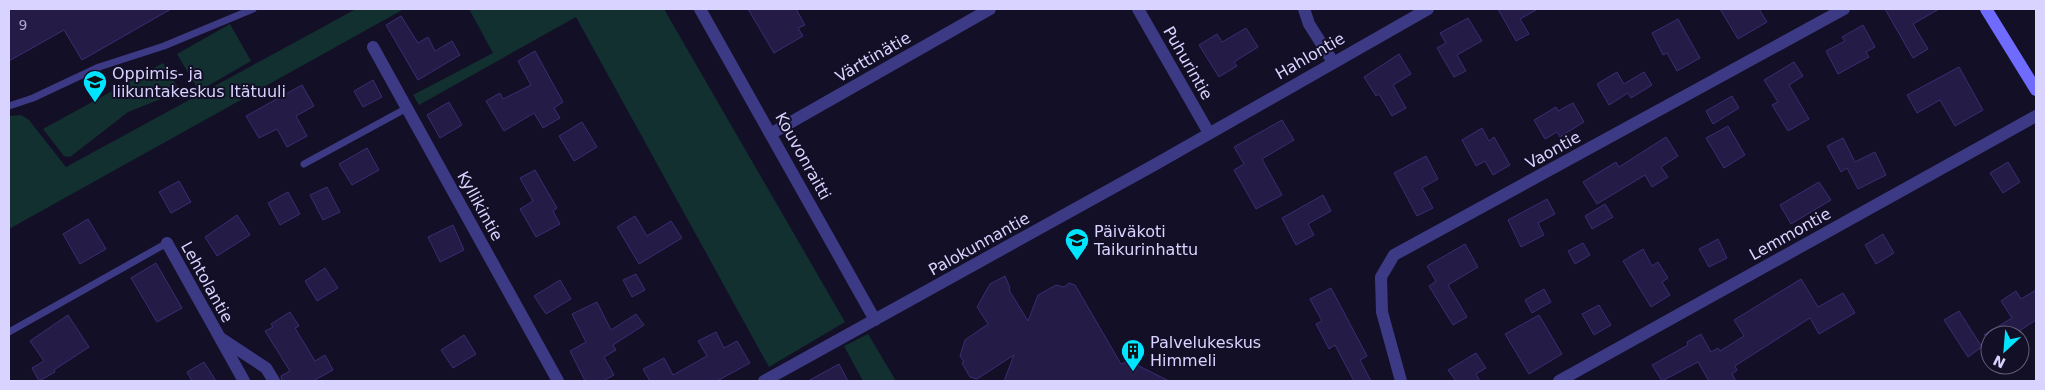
<svg xmlns="http://www.w3.org/2000/svg" width="2045" height="390" viewBox="0 0 2045 390" font-family="'DejaVu Sans',sans-serif">
<rect width="100%" height="100%" fill="#130f26"/>
<g fill="#12302f">
<polygon points="356,9 404,9 9,229 9,116 21,115 29,120 66,167"/>
<polygon points="469,9 664,9 845,322 769,367 576,17 419,105 413,95 493,53"/>
<polygon points="230,24 251,61 199,91 177,54"/>
<polygon points="163,63 179,89 176,93 128,112 70,157 64,156 43,129"/>
<polygon points="868,334 896,381 863,381 844,346"/>
</g>
<g fill="#241b47" stroke="#3b2d73">
<polygon points="9,9 171,9 82,60 64,30 9,61"/>
<polygon points="748,9 796,9 805,25 798,28 803,36 774,53"/>
<polygon points="1498,9 1538,9 1520,19 1529,34 1516,41"/>
<polygon points="1720,9 1759,9 1767,22 1738,39"/>
<polygon points="1885,9 1939,9 1913,24 1928,49 1913,58"/>
<polygon points="401,16 418,43 428,37 435,51 452,41 460,55 418,80 386,25"/>
<polygon points="1468,18 1482,41 1457,55 1466,71 1454,77 1437,48 1446,43 1440,33"/>
<polygon points="1678,19 1700,58 1677,71 1667,53 1663,55 1652,33"/>
<polygon points="1863,25 1875,47 1866,52 1869,57 1838,74 1826,51 1845,41 1842,37"/>
<polygon points="1246,28 1258,47 1234,62 1237,66 1219,77 1199,45 1217,34 1222,42"/>
<polygon points="535,51 563,102 554,108 560,118 543,128 534,113 504,131 486,101 500,93 503,99 531,85 518,61"/>
<polygon points="1399,54 1411,74 1393,85 1406,108 1392,116 1379,94 1376,96 1364,77"/>
<polygon points="1794,62 1803,76 1789,85 1809,119 1788,131 1772,105 1778,102 1764,80"/>
<polygon points="1959,67 1983,110 1955,126 1940,100 1917,113 1907,95"/>
<polygon points="1617,72 1624,84 1644,72 1652,85 1631,98 1628,93 1609,105 1597,84"/>
<polygon points="373,80 382,97 363,107 354,91"/>
<polygon points="302,85 314,106 296,116 307,136 287,147 277,129 259,138 246,116"/>
<polygon points="1732,96 1739,108 1713,124 1706,111"/>
<polygon points="449,102 462,125 440,138 427,115"/>
<polygon points="1573,103 1584,122 1560,137 1557,132 1545,139 1534,120 1556,107 1558,111"/>
<polygon points="1282,120 1294,140 1262,159 1282,195 1256,209 1234,170 1244,164 1234,147"/>
<polygon points="582,122 597,147 574,161 559,136"/>
<polygon points="1728,126 1745,155 1724,168 1706,138"/>
<polygon points="1482,128 1489,141 1494,137 1510,165 1493,175 1485,161 1476,166 1462,140"/>
<polygon points="1666,137 1678,156 1661,167 1668,177 1652,187 1645,175 1597,204 1583,182 1616,162 1619,167"/>
<polygon points="1843,138 1855,162 1875,152 1886,175 1858,189 1847,168 1841,172 1827,146"/>
<polygon points="367,148 379,170 352,185 339,164"/>
<polygon points="1426,156 1438,179 1422,188 1433,208 1417,216 1394,173"/>
<polygon points="2008,162 2020,182 2003,193 1990,173"/>
<polygon points="535,170 557,208 553,211 560,224 536,237 520,209 533,201 520,178"/>
<polygon points="179,181 191,202 171,213 159,192"/>
<polygon points="1819,182 1831,200 1791,224 1780,205"/>
<polygon points="327,187 340,212 323,220 310,195"/>
<polygon points="288,192 300,214 280,225 268,203"/>
<polygon points="1323,195 1331,211 1308,224 1314,235 1296,245 1282,218"/>
<polygon points="1547,199 1555,214 1538,223 1544,235 1521,247 1508,220"/>
<polygon points="1605,204 1613,217 1592,229 1585,216"/>
<polygon points="237,215 250,235 217,256 205,237"/>
<polygon points="635,216 647,236 671,221 682,238 639,264 617,227"/>
<polygon points="88,219 106,249 80,264 63,234"/>
<polygon points="453,225 464,250 440,262 428,237"/>
<polygon points="1883,234 1894,253 1876,264 1865,245"/>
<polygon points="1718,239 1727,258 1709,267 1699,249"/>
<polygon points="1583,243 1590,255 1575,264 1568,251"/>
<polygon points="1465,244 1478,267 1448,285 1467,317 1453,325 1429,286 1436,281 1427,266"/>
<polygon points="1643,249 1652,266 1658,262 1668,278 1662,282 1670,295 1651,307 1623,261"/>
<polygon points="156,263 182,308 157,322 131,278"/>
<polygon points="325,268 338,288 317,301 305,281"/>
<polygon points="636,274 645,290 632,297 623,280"/>
<polygon points="1005,276 1010,288 1009,290 1028,321 1038,295 1056,285 1064,287 1069,283 1075,285 1121,364 1129,361 1169,381 1004,381 1014,355 977,379 970,377 962,363 964,362 960,356 965,340 988,324 977,307 990,284"/>
<polygon points="1801,279 1818,307 1843,293 1855,313 1819,334 1810,318 1735,366 1737,370 1732,374 1736,381 1709,381 1698,362 1662,381 1652,365 1688,345 1687,342 1701,334 1711,352 1718,348 1720,351 1744,336 1734,320"/>
<polygon points="560,280 571,299 546,314 534,296"/>
<polygon points="1331,288 1367,356 1360,360 1371,381 1354,381 1335,345 1329,349 1316,324 1322,321 1310,299"/>
<polygon points="1544,289 1551,302 1532,313 1525,300"/>
<polygon points="2036,290 2036,320 2013,335 1984,335 2012,318 2001,301 2016,291 2021,299"/>
<polygon points="597,302 611,330 636,314 644,325 613,345 616,350 604,357 614,375 603,381 585,381 570,351 586,342 572,314"/>
<polygon points="1599,305 1611,325 1594,335 1582,314"/>
<polygon points="1959,311 1982,347 1968,357 1944,320"/>
<polygon points="290,312 299,326 295,328 315,361 325,355 333,370 313,381 282,381 281,376 290,371 265,331 273,327 271,324"/>
<polygon points="68,315 89,347 54,370 55,372 39,381 32,368 44,361 30,341"/>
<polygon points="1539,315 1562,354 1529,374 1505,334"/>
<polygon points="716,332 724,348 737,341 750,363 717,381 650,381 643,369 664,358 673,375 707,356 698,341"/>
<polygon points="464,335 476,354 453,368 441,350"/>
<polygon points="1476,353 1486,368 1476,374 1480,381 1456,381 1448,370"/>
<polygon points="204,362 216,381 192,381 187,372"/>
<polygon points="839,364 848,381 808,381"/>
</g>
<g fill="none" stroke-linecap="round" stroke-linejoin="round">
<g stroke="#3d3a85" stroke-width="7">
<polyline points="9,106 33,98 99,67 164,46 253,9"/>
<polyline points="304,164 407,108"/>
<polyline points="9,332 167,243"/>
</g>
<g stroke="#3d3a85" stroke-width="12">
<polyline points="700,9 875,320"/>
<polyline points="1138,9 1209,133"/>
<polyline points="1304,9 1309,24 1333,62"/>
<polyline points="373,47 558,381"/>
<polyline points="772,133 990,9"/>
<polyline points="167,243 244,381"/>
<polyline points="222,339 266,368 274,381"/>
<polyline points="764,381 1156,164 1428,9"/>
<polyline points="1401,381 1382,312 1381,277 1394,255 1844,9"/>
<polyline points="1559,381 2036,116"/>
</g>
<polyline stroke="#6f6bff" stroke-width="12" points="1986,9 2036,90"/>
</g>
<defs>
<g id="school-pin" transform="scale(1.25)"><path d="M0 17L-7.5 6A9.5 9.5 0 1 1 7.5 6Z" fill="#00e5ff" stroke="#130f26"/><path d="M0-5L7-2L0 1L-7-2ZM-4 1L0 2.5L4 1V4Q0 6-4 4Z" fill="#111"/></g>
<g id="building-pin" transform="scale(1.25)"><path d="M0 17L-7.5 6A9.5 9.5 0 1 1 7.5 6Z" fill="#00e5ff" stroke="#130f26"/><path d="M-4-6H4V6H1V3H-1V6H-4ZM-2.5-4.3h1.7v1.8h-1.7ZM.8-4.3h1.7v1.8H.8ZM-2.5-1h1.7V.8h-1.7ZM.8-1h1.7V.8H.8Z" fill="#111"/></g>
</defs>
<g fill-rule="evenodd">
<use href="#school-pin" x="95" y="82"/>
<use href="#school-pin" x="1077" y="240"/>
<use href="#building-pin" x="1133" y="351"/>
</g>
<g text-anchor="middle" dominant-baseline="central" stroke-width="4" stroke-linejoin="round" paint-order="stroke">
<g font-size="14" fill="#aca6d1">
<text x="23" y="25">9</text>
</g>
<g font-size="16" fill="#d9d4ff" stroke="#130f26">
<text transform="translate(1310 56) rotate(-30)">Hahlontie</text>
<text transform="translate(873 57) rotate(-30)">Värttinätie</text>
<text transform="translate(1188 63) rotate(60)">Puhurintie</text>
<text transform="translate(1553 150) rotate(-29)">Vaontie</text>
<text transform="translate(803 156) rotate(61)">Kouvonraitti</text>
<text transform="translate(480 206) rotate(61)">Kyllikintie</text>
<text transform="translate(1790 234) rotate(-29)">Lemmontie</text>
<text transform="translate(979 244) rotate(-29)">Palokunnantie</text>
<text transform="translate(207 282) rotate(61)">Lehtolantie</text>
</g>
<g font-size="16" fill="#d9d4ff" stroke="#130f26" text-anchor="start">
<text x="112" y="73">Oppimis- ja<tspan x="112" dy="18">liikuntakeskus Itätuuli</tspan></text>
<text x="1094" y="231">Päiväkoti<tspan x="1094" dy="18">Taikurinhattu</tspan></text>
<text x="1150" y="342">Palvelukeskus<tspan x="1150" dy="18">Himmeli</tspan></text>
</g>
</g>
<rect width="2045" height="390" fill="none" stroke="#d9d4ff" stroke-width="20"/>
<g transform="translate(2005 350) rotate(206)"><circle r="24" fill="#130f26" stroke="#625e7d"/>
<path d="M0-4L9 19L0 12L-9 19Z" fill="#00e5ff"/>
<text y="-8" font-size="14" font-weight="bold" text-anchor="middle" fill="#d9d4ff">N</text>
</g>
</svg>
